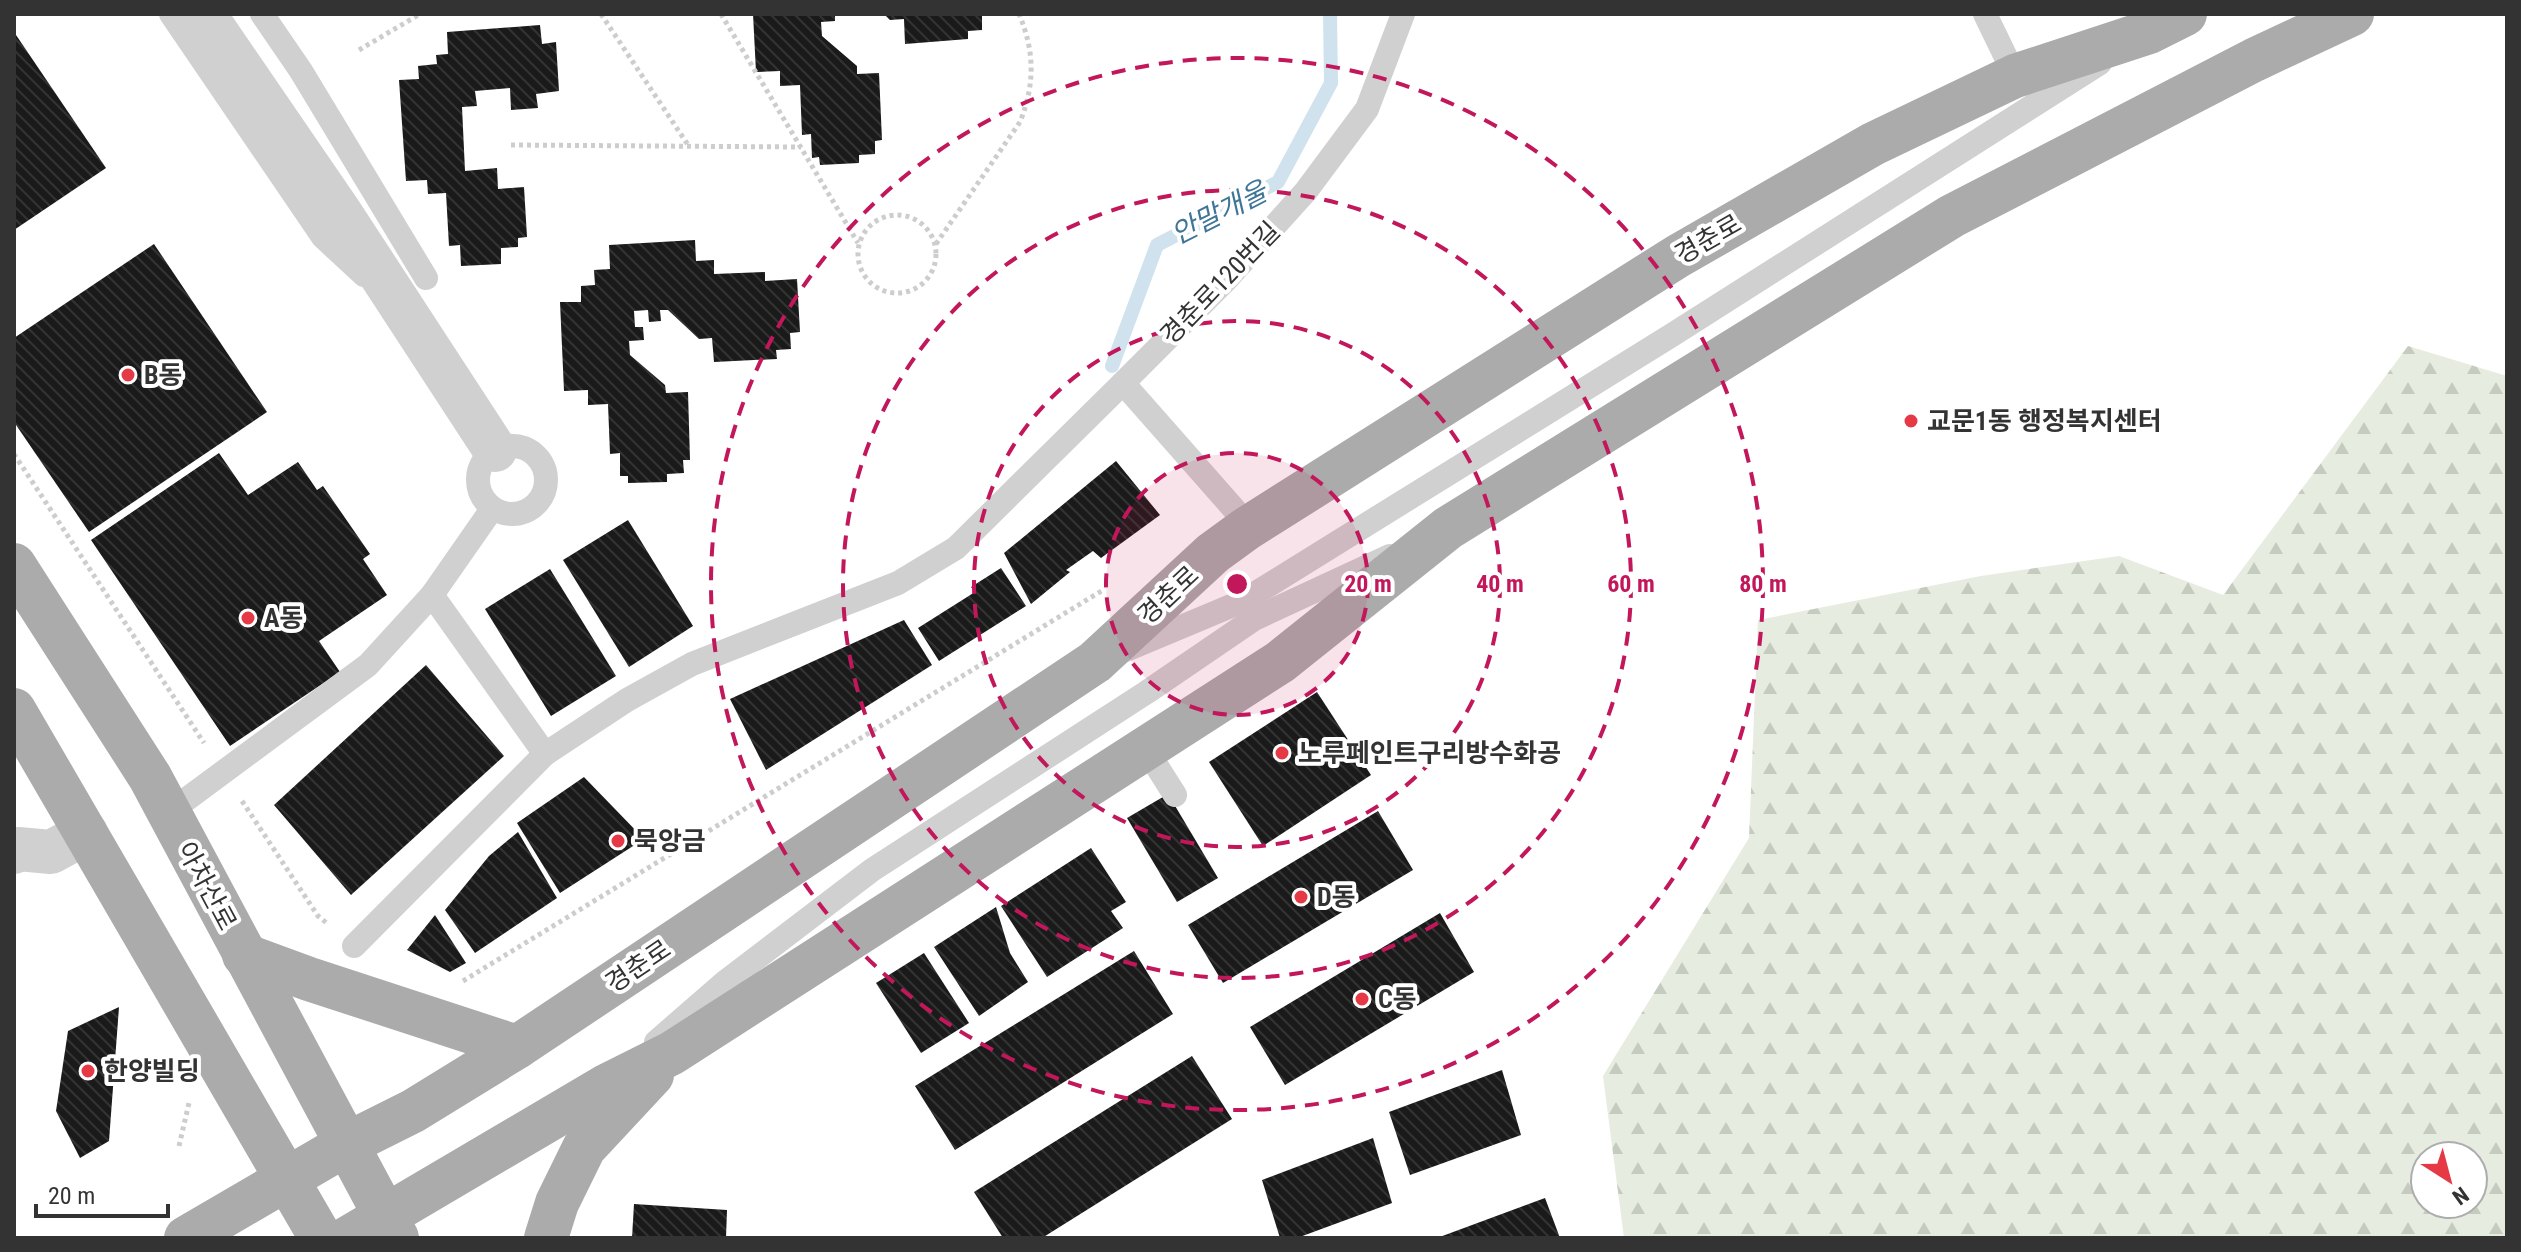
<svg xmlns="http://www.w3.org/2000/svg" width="2521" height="1252" viewBox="0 0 2521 1252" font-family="'Roboto Condensed','Noto Sans KR',sans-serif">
<defs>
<pattern id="forest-firs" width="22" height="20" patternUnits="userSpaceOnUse" patternTransform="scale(2)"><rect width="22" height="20" fill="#e6ecdf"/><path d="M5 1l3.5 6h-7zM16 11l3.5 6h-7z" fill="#c6cbc0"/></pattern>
<pattern id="building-back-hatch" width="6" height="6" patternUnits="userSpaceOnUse" patternTransform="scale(2)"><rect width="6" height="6" fill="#1a1a1a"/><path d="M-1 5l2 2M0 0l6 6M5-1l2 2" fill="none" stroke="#333"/></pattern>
</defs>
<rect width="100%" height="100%" fill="#fff"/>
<path fill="url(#forest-firs)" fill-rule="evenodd" d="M 2408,346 L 2507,376 L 2507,1238 L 1624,1238 L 1603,1076 L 1749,838 L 1758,620 L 1981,576 L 2119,556 L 2223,595 ZM 2425,1156 L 2473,1156 L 2473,1204 L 2425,1204 Z"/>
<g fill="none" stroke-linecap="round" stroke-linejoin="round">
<polyline stroke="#cfe2ee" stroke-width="14" points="1112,366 1157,245 1278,182 1331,83 1330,14"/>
</g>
<g fill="url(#building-back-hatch)">
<polygon points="753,14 835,14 835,21 821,22 822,36 857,66 857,74 879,73 882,140 875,141 875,154 859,155 859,163 820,165 819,157 812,158 811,134 802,135 800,85 780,86 780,71 756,72"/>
<polygon points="884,14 982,14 982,30 968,31 968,39 905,44 904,19 890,20"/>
<polygon points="540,25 542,44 556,42 559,91 536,94 538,108 511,110 510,88 475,91 477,106 462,107 465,171 497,168 498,189 524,187 527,237 518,238 518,247 501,248 501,264 461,266 460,245 449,246 446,193 428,194 427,180 406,181 399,80 419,79 418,66 437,64 436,55 448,54 447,32"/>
<polygon points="14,32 106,168 14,230"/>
<polygon points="695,240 696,261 714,260 714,274 765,272 765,281 797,279 800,332 790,333 791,349 776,350 777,359 714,362 712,338 699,339 668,310 660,310 661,321 649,322 648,310 634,311 635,327 643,327 644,340 629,341 630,355 665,385 666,393 688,392 690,460 683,460 684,473 667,474 667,482 628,483 628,476 620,476 620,453 610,454 608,404 588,405 588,390 564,391 560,302 581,302 581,286 595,285 594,270 610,269 609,245"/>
<polygon points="154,244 267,412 89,532 14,422 14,338"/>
<polygon points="219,453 248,495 298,462 317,490 323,486 370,554 363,559 387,595 319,641 340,672 230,746 91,540"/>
<polygon points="1116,461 1160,515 1101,558 1093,551 1066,570 1070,572 1031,604 1004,553"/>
<polygon points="628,520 693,626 629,667 563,560"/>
<polygon points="1001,568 1026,606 939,661 918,628 975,592 971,587"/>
<polygon points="550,569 616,676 551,716 485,609"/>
<polygon points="904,620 932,665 766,770 730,699"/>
<polygon points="426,665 504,756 351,895 274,805"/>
<polygon points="1317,692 1371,775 1263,846 1209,762"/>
<polygon points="584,777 644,839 560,893 517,823"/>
<polygon points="1168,794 1218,878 1177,902 1127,818"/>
<polygon points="1378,811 1413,870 1223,983 1188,925"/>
<polygon points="518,832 557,898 475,953 445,910 489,856"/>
<polygon points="1091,848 1126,902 1111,911 1123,928 1047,977 1001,906"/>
<polygon points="996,907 1010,953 1028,982 979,1016 934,947"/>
<polygon points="1440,913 1474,972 1285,1085 1250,1027"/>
<polygon points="435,915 466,963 450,972 407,950"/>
<polygon points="1134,951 1173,1014 955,1150 915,1086"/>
<polygon points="924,953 969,1023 921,1053 876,983"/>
<polygon points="119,1007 109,1141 80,1158 56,1111 68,1031"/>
<polygon points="1192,1056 1232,1119 1042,1238 1003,1238 974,1192"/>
<polygon points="1502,1070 1521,1135 1410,1175 1389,1112"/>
<polygon points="1373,1138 1392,1203 1297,1238 1280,1238 1262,1180"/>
<polygon points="1545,1198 1560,1238 1437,1238"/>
<polygon points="634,1204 727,1210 726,1238 632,1238"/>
</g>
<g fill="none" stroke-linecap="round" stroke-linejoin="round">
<g stroke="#cdcdcd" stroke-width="5" stroke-dasharray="4 4" stroke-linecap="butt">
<polyline points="601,14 688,145"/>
<polyline points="721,14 858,243"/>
<polyline points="359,50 420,14"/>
<polyline points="511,145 801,147"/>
<circle cx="897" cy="254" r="39"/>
<path d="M 936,244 L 1020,122 C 1035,84 1035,52 1019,14"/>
<polyline points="14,454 204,743"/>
<polyline points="242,801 318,916 328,924"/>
<polyline points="463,981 1103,590"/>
<polyline points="179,1146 189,1103"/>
</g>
<g stroke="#d0d0d0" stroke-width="24">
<polyline points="171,14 323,237 364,275"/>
<polyline points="262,14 301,71 426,278"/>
<polyline points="1985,14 2015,76"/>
<circle cx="512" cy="480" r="34"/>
<polyline points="1246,529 1234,509 1123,383 1227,279 1306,191 1367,109 1403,14"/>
<polyline points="432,595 492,509"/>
<polyline points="1126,650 1243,601 1672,335 2100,63"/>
<polyline points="1146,749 1175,795"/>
<polyline points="168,813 368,665 432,595 545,754"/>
<polyline points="354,946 545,754 627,700 692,664 898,583 956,548 1123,383"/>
<polyline points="656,1042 725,982 872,870 1147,692 1254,619 1390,556"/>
</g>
<g stroke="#d0d0d0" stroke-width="44">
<polyline points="204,14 341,214 495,450"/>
<polyline points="14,852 18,849 51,852 86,833"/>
</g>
<g stroke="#ababab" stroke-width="44">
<polyline points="14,565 150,777 397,1238"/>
<polyline points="14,710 321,1238"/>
<polyline points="244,955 309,979 517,1047"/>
<polyline points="186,1238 347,1144 413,1111 517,1047 1095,662 1213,553 1246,529 1678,256 1873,144 2015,76 2149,32 2185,14"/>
<polyline points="348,1238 606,1086 672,1053 1280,662 1448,528 1952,216 2254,60 2352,14"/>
<polyline points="546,1238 557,1203 584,1148 652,1075"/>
</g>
</g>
<circle cx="1237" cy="584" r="131" fill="#c2185b" fill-opacity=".12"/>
<g fill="none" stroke="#c2185b" stroke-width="4" stroke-dasharray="14 10">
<circle cx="1237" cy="584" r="131"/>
<circle cx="1237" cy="584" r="263"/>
<circle cx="1237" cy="584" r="394"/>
<circle cx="1237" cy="584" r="526"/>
</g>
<g fill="#e63946" stroke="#fff" stroke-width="3">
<circle cx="128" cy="375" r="8"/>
<circle cx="1911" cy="421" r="8"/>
<circle cx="248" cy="618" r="8"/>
<circle cx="1282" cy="753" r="8"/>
<circle cx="618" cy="841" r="8"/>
<circle cx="1301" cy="897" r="8"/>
<circle cx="1362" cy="999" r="8"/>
<circle cx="88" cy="1071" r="8"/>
</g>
<g text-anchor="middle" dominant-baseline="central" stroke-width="8" stroke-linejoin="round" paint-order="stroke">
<g font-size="26" fill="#333" stroke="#fff">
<text transform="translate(1708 239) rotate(-30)">경춘로</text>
<text transform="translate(1220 283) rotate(-46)">경춘로120번길</text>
<text transform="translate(1168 595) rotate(-43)">경춘로</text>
<text transform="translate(207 886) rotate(62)">아차산로</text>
<text transform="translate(638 966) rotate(-34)">경춘로</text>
</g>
<g font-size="26" font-weight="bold" fill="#333" stroke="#fff" text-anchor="start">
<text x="144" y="375">B동</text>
<text x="1927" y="421">교문1동 행정복지센터</text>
<text x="264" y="618">A동</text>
<text x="1298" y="753">노루페인트구리방수화공</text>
<text x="634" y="841">묵앙금</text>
<text x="1317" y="897">D동</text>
<text x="1378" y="999">C동</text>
<text x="104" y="1071">한양빌딩</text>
</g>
<g font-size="28" font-style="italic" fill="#3f7597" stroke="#fff">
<text transform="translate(1219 213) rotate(-27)">안말개울</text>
</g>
</g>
<circle cx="1237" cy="584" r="12" fill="#c2185b" stroke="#fff" stroke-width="4"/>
<g font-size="24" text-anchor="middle" font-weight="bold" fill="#c2185b" stroke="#fff" stroke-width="8" stroke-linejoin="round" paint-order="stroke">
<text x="1368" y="592">20 m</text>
<text x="1500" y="592">40 m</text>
<text x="1631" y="592">60 m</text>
<text x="1763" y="592">80 m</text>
</g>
<rect width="2521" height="1252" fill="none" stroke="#333333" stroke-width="32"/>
<g transform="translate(2449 1180) rotate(144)"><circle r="38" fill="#ffffff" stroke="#adadad" stroke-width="2"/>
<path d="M0-6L14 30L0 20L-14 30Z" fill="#e63946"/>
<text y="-12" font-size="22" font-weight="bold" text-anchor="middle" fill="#333333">N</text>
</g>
<path d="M36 1204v12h132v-12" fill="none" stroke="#333333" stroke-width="4"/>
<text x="48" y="1204" font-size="24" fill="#333333" stroke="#ffffff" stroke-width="6" paint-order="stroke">20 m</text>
</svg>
